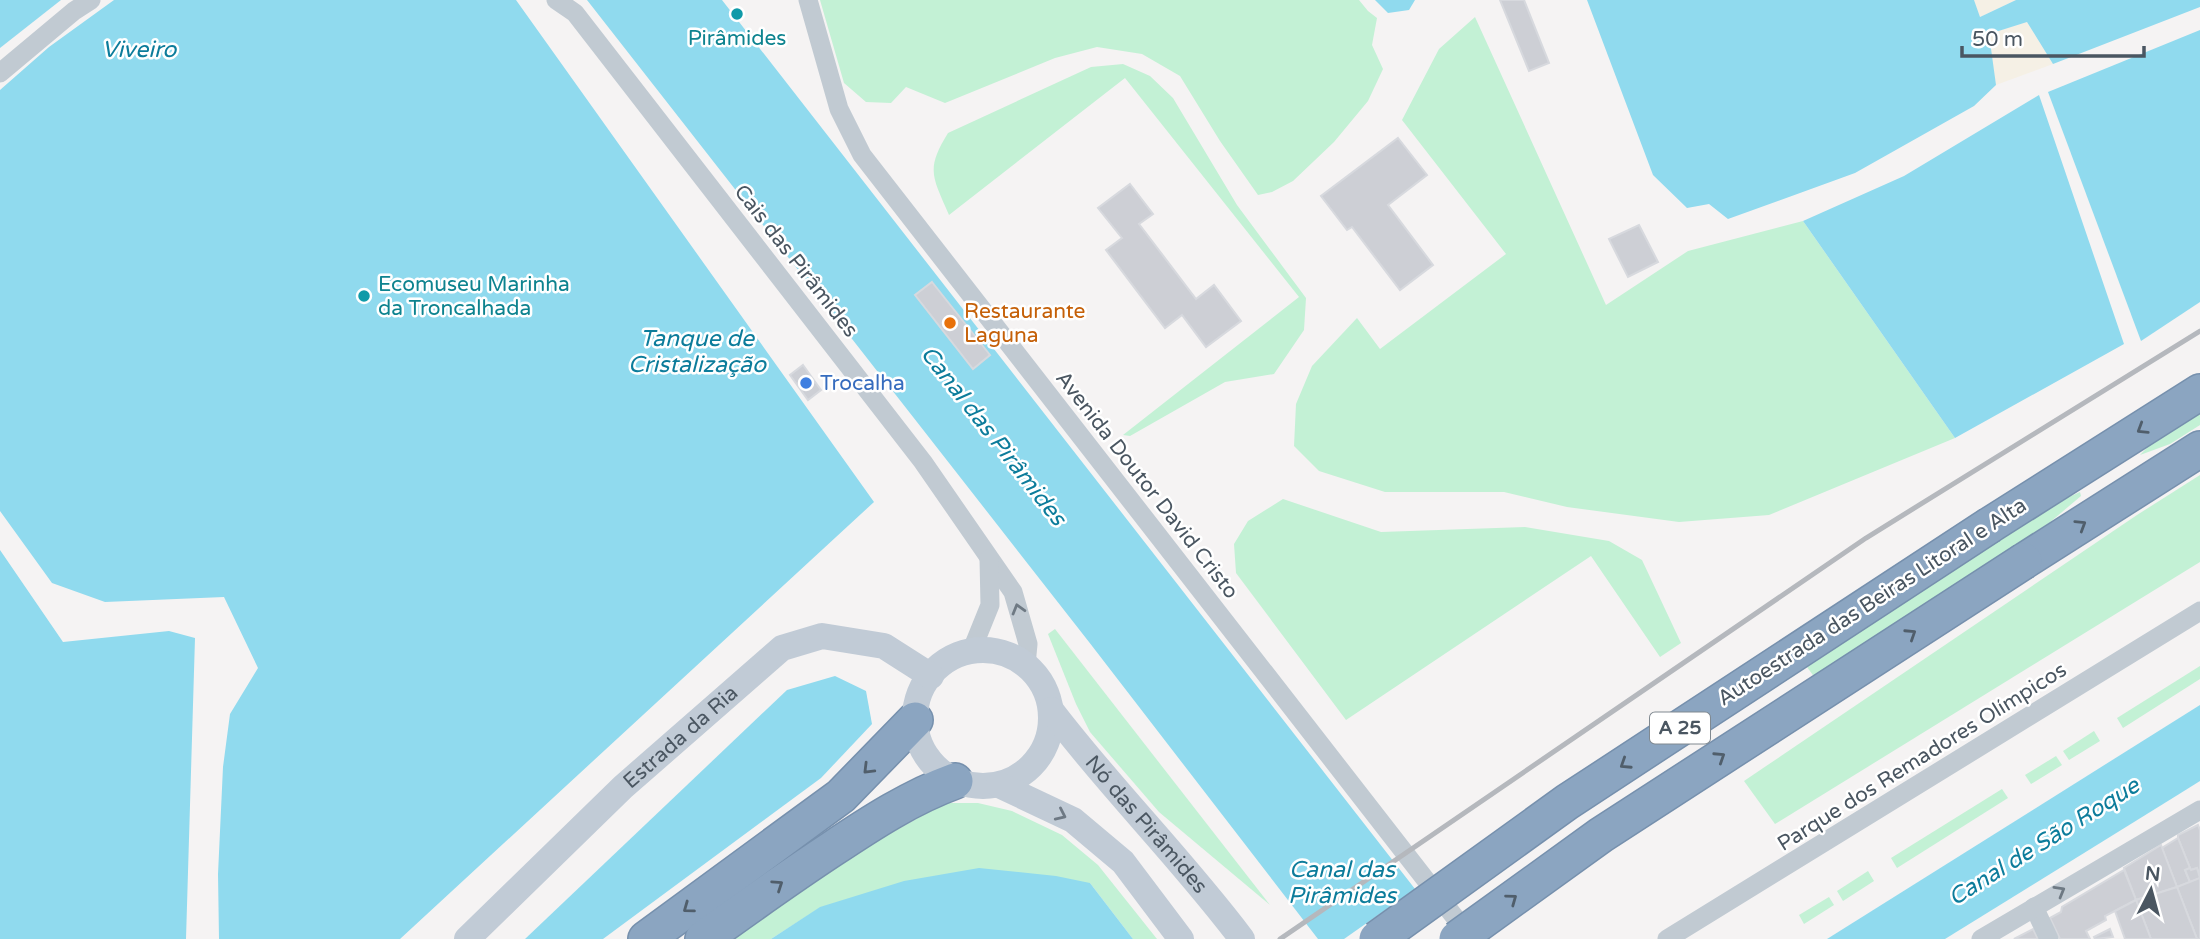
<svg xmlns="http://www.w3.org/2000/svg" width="2200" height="939" viewBox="0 0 2200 939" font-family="'Varela Round',sans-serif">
<rect width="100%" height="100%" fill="#f5f3f3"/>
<g fill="#c3f1d5">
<polygon points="820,0 1359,0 1368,11 1377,18 1372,45 1383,69 1368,101 1334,142 1293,181 1272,192 1258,195 1220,141 1180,76 1142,54 1097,47 1055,58 945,103 906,87 891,103 866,102 844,83"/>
<polygon points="1475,17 1606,305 1688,251 1803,221 1955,438 1769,515 1679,522 1567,507 1504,492 1385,492 1319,471 1294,446 1296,404 1312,366 1357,318 1380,349 1506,254 1402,120 1439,49"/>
<path d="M 1123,64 L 1150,76 L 1173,98 L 1237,205 L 1306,298 L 1304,330 L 1274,374 L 1225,382 L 1130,436 L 1123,435 L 1299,297 L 1125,78 L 949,215 C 933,177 925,170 948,133 L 1091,67 Z"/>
<polygon points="2200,409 2200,425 2170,444 2140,455 2162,432"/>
<polygon points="2200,475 2200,562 1775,824 1744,781 2137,515"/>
<polygon points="2080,492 2081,496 2049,523 1815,678 1807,667 2040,510"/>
<polygon points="1283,499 1381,532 1525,527 1609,541 1642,560 1681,643 1660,657 1591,556 1346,720 1236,573 1234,544 1248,521"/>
<polygon points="1055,629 1270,905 1159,812 1090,732 1076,704 1048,634"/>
<polygon points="2200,666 2200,679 2123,728 2117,718"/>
<polygon points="2094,731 2100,741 2069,760 2063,751"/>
<polygon points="2056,756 2062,765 2031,784 2025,775"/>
<polygon points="2002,789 2008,798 1897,868 1891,858"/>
<polygon points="945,803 978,803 1012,811 1062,835 1098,865 1157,939 1133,939 1090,883 821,907 771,939 728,939 871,844"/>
<polygon points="1868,871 1874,881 1843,901 1837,891"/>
<polygon points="1829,897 1834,905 1804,924 1799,915"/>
</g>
<g fill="#f5f0e5">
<polygon points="1974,0 2016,0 1980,17"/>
<polygon points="2027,22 2053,64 1996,85 1988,34"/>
</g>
<g fill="#90daee">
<polygon points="0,0 61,0 0,48"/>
<polygon points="114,0 516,0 874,502 400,939 219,939 218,874 223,767 230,714 258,668 224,597 105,602 52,583 0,511 0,90 49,47"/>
<polygon points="587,0 722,0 1454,939 1318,939 1089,642"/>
<polygon points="1375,0 1415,0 1409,10 1388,13"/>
<polygon points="1587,0 1974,0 1980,17 2016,0 2200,0 2200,7 2053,64 2027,22 1989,34 1996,85 1974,106 1855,173 1728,219 1709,204 1687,208 1653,175"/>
<polygon points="2200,30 2200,302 2141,341 2048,92"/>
<polygon points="2039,95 2124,344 1955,438 1803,221 1904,176"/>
<polygon points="0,550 63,642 169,631 195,638 186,939 0,939"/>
<polygon points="835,676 866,691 872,724 821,778 603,939 525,939 787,690"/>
<polygon points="2200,705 2200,781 2176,796 1945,939 1827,939"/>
<polygon points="979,868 1056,876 1090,883 1133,939 771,939 820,907 904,881"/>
</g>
<polygon fill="#f5f3f3" points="1418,887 1457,939 1344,939"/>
<g fill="#cdcfd5" stroke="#d7d9de" stroke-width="2">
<polygon points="1500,0 1524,0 1549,63 1529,71"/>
<polygon points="1398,138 1427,175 1388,205 1433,265 1400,290 1352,227 1347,230 1321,196"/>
<polygon points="1130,184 1153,214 1139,224 1196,299 1214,285 1241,321 1206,347 1182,315 1165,328 1106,250 1122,238 1098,208"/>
<polygon points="1639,225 1658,262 1628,277 1609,239"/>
<polygon points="932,282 990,355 973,369 915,295"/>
<polygon points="803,365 821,390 808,400 790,375"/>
<polygon points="2198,825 2200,830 2200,876 2197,868 2191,870 2190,868 2178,838 2178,835"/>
<polygon points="2178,838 2190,868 2185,870 2190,882 2177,887 2162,848"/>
<polygon points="2161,845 2177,887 2136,900 2124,868"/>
<polygon points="2190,868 2191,870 2197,868 2200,878 2190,882 2185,870"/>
<polygon points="2124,870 2136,900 2105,916 2106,920 2086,931 2090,939 2060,939 2050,918 2061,912 2062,907"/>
<polygon points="2200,878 2200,939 2197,939 2177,887"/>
<polygon points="2177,887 2197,939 2151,939 2136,900"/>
<polygon points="2136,900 2151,939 2125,939 2115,911"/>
<polygon points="2033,929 2038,939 2014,939"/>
<polygon points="2110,929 2113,937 2095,939 2094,937"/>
</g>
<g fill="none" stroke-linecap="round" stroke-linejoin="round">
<g stroke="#7690ad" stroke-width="38">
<g id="highway">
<polyline points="1990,525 2200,392"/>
<polyline points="2024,561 2200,449"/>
<polyline points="646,939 841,796 915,720"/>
<path d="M 703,939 C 746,908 788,878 832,849 C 871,823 911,797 955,781"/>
</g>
</g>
<g stroke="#c1cad2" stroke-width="19">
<polyline points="556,0 575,13 923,462 1013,592 1028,644 1026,665"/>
<polyline points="808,0 839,109 862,155 1471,938"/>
<polyline points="0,73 74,11 91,0"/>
<polyline points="971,652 990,605 989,559"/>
<polyline points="2034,907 2049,939"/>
<polyline points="1667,939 2200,611"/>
<polyline points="1981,939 2200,810"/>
</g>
<g stroke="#c1cbd6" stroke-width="26">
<circle cx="983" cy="718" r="68"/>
<path id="s1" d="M 1051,710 C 1111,789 1182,859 1242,939"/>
<polyline points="999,785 1073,820 1123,862 1181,939"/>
<path id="s2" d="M 467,939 L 623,787 L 782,648 L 822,636 L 884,646 L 931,676"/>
</g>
<use href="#highway" stroke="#8ba5c1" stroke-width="35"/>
<polyline stroke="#b5b8bd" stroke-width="5" points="1280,939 1866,538 2200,331"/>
<g stroke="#7690ad" stroke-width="38" stroke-linecap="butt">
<g id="highway-bridge">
<polyline points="1377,939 1567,802 1990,525"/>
<polyline points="1457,939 1601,835 2024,561"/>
</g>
</g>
<use href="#highway-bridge" stroke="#8ba5c1" stroke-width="35"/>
</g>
<defs><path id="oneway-chevron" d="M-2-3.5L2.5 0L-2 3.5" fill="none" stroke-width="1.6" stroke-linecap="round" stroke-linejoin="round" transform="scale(1.75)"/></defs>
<g stroke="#505e6b">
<use href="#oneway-chevron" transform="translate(2142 429) rotate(148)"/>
<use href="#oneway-chevron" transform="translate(2081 525) rotate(-32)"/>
<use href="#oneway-chevron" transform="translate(1911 634) rotate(-33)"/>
<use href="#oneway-chevron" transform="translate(1720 757) rotate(-33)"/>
<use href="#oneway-chevron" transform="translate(1625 764) rotate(147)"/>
<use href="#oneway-chevron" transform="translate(868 769) rotate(135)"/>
<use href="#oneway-chevron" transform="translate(778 885) rotate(-34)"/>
<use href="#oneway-chevron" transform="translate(1512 899) rotate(-36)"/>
<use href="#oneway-chevron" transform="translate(688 908) rotate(144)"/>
</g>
<g stroke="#6e7983">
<use href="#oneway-chevron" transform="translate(1018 609) rotate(-106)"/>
<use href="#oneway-chevron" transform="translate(2060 891) rotate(-30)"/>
</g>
<use stroke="#6e7984" href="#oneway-chevron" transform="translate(1061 815) rotate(25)"/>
<g fill="#0f9aa8" stroke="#fff" stroke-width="2.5">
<circle cx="737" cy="14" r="7"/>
<circle cx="364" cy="296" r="7"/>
</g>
<circle fill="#e8710a" stroke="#fff" stroke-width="2.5" cx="950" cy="323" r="7"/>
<circle fill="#3f7fe0" stroke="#fff" stroke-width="2.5" cx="806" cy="383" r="7"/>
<g text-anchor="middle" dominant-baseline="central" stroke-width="5" stroke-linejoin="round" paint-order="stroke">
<rect fill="#fff" stroke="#808990" stroke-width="2" x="1650" y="712.5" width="60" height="31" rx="5"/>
<g font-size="19" font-weight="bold" fill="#4a5661">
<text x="1680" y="728">A 25</text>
</g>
<g font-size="21" fill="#0d838f" stroke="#fff">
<text x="737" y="38">Pirâmides</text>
<text x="378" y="284" text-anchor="start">Ecomuseu Marinha<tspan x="378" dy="24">da Troncalhada</tspan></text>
</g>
<g font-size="21" fill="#4a5661" stroke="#fff">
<text transform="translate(796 261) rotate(52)">Cais das Pirâmides</text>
<text transform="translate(1147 485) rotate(52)">Avenida Doutor David Cristo</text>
<text transform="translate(1872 602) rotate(-33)">Autoestrada das Beiras Litoral e Alta</text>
<text stroke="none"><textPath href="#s2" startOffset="294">Estrada da Ria</textPath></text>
<text transform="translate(1922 757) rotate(-32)">Parque dos Remadores Olímpicos</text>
<text stroke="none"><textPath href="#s1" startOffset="149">Nó das Pirâmides</textPath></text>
</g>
<g font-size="21" fill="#c56008" stroke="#fff" text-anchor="start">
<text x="964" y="311">Restaurante<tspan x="964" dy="24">Laguna</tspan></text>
</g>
<g font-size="21" fill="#366cbe" stroke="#fff" text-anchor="start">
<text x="820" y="383">Trocalha</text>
</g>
<g font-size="23" font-style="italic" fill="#0c7c9b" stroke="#fff">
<text x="139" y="50">Viveiro</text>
<text x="697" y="339">Tanque de<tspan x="697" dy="26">Cristalização</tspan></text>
<text transform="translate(993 436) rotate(52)">Canal das Pirâmides</text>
<text transform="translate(2044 842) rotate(-32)">Canal de São Roque</text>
<text x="1342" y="870">Canal das<tspan x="1342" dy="26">Pirâmides</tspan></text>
</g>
</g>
<g transform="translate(2151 890) rotate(6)" stroke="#ffffff" stroke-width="5" paint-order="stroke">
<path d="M0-5L12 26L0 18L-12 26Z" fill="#4a5661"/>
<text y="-10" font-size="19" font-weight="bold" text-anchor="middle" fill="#4a5661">N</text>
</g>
<path d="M1962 46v10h182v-10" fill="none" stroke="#4a5661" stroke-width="3.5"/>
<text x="1972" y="46" font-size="21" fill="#4a5661" stroke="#ffffff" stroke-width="5" paint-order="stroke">50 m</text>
</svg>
